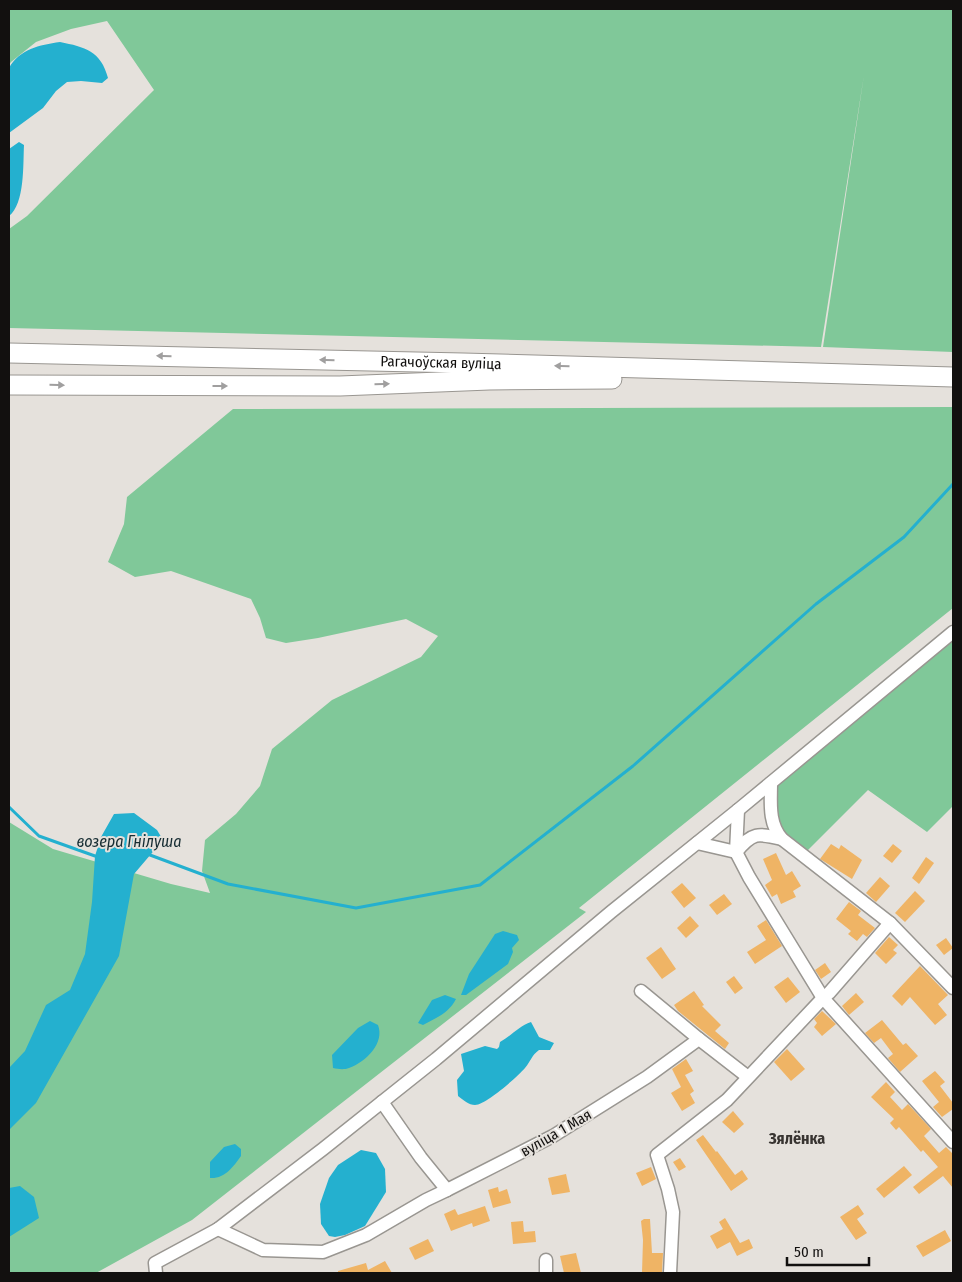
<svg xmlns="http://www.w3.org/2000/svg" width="962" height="1282" viewBox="0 0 962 1282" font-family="'Fira Sans Condensed',sans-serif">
<rect width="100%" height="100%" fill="#e5e1dc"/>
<g fill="#80c899">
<polygon points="9,9 953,9 953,352 823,347 864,75 821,347 9,328 9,229 27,216 154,90 107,21 71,29 36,42 11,62 9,65"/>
<polygon points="953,407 953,608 579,908 586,912 192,1220 96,1273 9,1273 9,822 53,849 171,884 210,893 202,871 205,840 236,814 260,786 272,749 332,700 421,657 438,636 406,619 318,638 286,643 266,638 260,618 251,599 171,571 135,577 108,562 124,524 127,497 233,409"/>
<path d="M 953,640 L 953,806 L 927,832 L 868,790 L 806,852 C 776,827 777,824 777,785 Z"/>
</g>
<g fill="#24b0cf">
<path d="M 60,42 C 85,47 101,51 108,78 L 102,83 L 81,81 L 67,82 L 56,91 L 43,108 L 9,133 L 9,68 C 20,49 39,45 60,42 Z"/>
<path d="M 19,142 L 24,145 C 23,164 25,204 9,216 L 9,149 Z"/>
<polygon points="134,813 157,830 163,840 134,874 119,956 36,1103 9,1130 9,1068 25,1051 46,1005 70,990 85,954 92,902 95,856 101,837 114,814"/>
<polygon points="503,931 517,935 519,940 512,948 513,952 508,964 466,995 461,995 469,974 495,934"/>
<path d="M 445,995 L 456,999 C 449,1013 436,1018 423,1025 L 418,1023 L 432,1000 Z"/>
<path d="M 370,1021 L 378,1025 C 385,1043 366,1062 349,1068 C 344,1070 338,1069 333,1068 L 332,1055 L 358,1028 Z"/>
<path d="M 531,1022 L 539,1037 L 554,1043 L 550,1050 L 539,1050 C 531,1056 531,1061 525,1068 C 517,1077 487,1104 475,1105 C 469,1105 463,1100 458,1096 L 457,1080 L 464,1071 L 461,1054 L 485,1046 L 497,1049 L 499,1047 L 500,1042 C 511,1036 519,1026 531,1022 Z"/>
<path d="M 235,1144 L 241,1149 L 241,1156 C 233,1167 225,1179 210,1178 L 210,1162 L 224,1147 Z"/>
<polygon points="361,1150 376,1153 385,1169 386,1192 365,1226 345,1235 335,1237 329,1236 321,1224 320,1204 329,1178 338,1165"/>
<polygon points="20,1186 34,1197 39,1218 9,1237 9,1188"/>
</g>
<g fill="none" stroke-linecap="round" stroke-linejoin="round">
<g stroke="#24b0cf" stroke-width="3">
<polyline points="9,807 39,836 95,856"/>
<polyline points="150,855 228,884 356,908 480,885 633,766 816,604 904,537 953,484"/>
</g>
</g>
<g fill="#efb465">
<polygon points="831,844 839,849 841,845 862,860 852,879 820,859"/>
<polygon points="893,844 902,851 892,863 883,856"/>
<polygon points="776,853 786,875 792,871 801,886 793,891 796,897 781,904 777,894 772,897 765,885 772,880 763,859"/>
<polygon points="926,857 934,863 919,884 912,878"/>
<polygon points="880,877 890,886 876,902 866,893"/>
<polygon points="682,883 696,898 684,908 671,892"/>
<polygon points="915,891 925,901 905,922 895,913"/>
<polygon points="724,894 732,904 717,915 709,905"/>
<polygon points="849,902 861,911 858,915 875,928 867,937 863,934 857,941 848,934 851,931 836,919"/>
<polygon points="690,916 699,926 686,938 677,928"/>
<polygon points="766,920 782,946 755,964 747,952 766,940 757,926"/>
<polygon points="889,937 898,945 893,950 897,953 886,964 875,953"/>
<polygon points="946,938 953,948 944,955 936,945"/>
<polygon points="661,947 676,969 662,979 646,958"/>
<polygon points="825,963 831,972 821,979 815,970"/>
<polygon points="920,966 948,995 938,1004 947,1015 935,1025 910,997 902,1006 892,996"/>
<polygon points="734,976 743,988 735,994 726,982"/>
<polygon points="788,977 800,992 786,1003 774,987"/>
<polygon points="694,991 704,1005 702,1006 721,1025 715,1031 729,1043 725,1049 678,1011 674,1005"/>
<polygon points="856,993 864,1002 849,1015 842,1006"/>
<polygon points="822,1011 836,1024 822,1036 814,1027 817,1023 814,1019"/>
<polygon points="882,1020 903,1045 906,1043 918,1056 900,1072 888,1058 893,1054 881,1038 874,1043 865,1033"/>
<polygon points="787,1049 805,1069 791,1081 774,1062"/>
<polygon points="686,1059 693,1071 685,1075 694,1091 690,1094 695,1103 682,1111 671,1093 681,1087 672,1069"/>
<polygon points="935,1071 945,1082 940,1086 953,1103 953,1109 942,1117 933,1107 939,1102 922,1081"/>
<polygon points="886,1082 895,1092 890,1097 902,1110 908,1104 931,1129 924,1136 939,1153 946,1147 953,1154 953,1188 943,1176 919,1194 913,1187 938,1167 923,1150 921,1152 899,1127 896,1130 890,1123 894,1119 871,1097"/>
<polygon points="733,1111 744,1124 734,1133 722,1122"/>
<polygon points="703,1135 716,1152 717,1151 735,1175 742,1170 748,1179 731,1191 696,1140"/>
<polygon points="680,1158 686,1167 679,1171 673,1162"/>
<polygon points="904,1166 912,1175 884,1198 876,1189"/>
<polygon points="651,1167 656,1179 642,1186 636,1173"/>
<polygon points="566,1174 570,1192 552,1195 548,1178"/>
<polygon points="498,1187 499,1192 507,1189 511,1203 493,1208 488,1190"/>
<polygon points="858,1205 864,1214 857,1219 867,1233 856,1240 840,1217"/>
<polygon points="485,1206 490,1221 473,1227 472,1223 451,1231 444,1214 455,1209 458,1215"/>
<polygon points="725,1218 740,1243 749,1239 753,1248 737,1256 730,1242 717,1249 710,1236 723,1229 719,1222"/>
<polygon points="644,1219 650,1219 652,1253 663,1253 662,1273 642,1273 643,1240 641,1221"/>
<polygon points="523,1221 524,1232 535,1231 536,1242 513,1244 511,1222"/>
<polygon points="945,1230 951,1241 923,1257 916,1246"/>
<polygon points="428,1239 434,1251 415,1260 409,1248"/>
<polygon points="576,1253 581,1273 564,1273 560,1256"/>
<polygon points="385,1261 392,1273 338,1273 338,1271 366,1263 368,1270"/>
</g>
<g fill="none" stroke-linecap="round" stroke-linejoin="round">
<g stroke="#999691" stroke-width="15">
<g id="minor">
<path d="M 771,783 C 771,802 768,823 782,839 L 890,923 L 953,988"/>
<polyline points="738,810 736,852 749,877 823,998 953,1142"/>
<path d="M 697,843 L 736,852 C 753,832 757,833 782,839"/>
<polyline points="641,991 699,1039"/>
<polyline points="382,1102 421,1158 447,1190 553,1136 647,1077 699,1039 748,1077"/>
<polyline points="218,1229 263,1250 323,1252 366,1235 426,1200 447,1190"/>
<polyline points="156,1273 155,1263 218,1229 323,1149 436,1059 611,912 738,810 953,632"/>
<polyline points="546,1273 546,1260"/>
<polyline points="670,1273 673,1212 668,1189 657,1155 727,1100 823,998 829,993 890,923"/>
</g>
</g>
<g stroke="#999691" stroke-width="21">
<g id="primary">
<path id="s1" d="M 9,353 L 463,363 L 953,377"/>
<polyline points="9,385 340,386 489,380 612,379"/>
</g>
</g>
<use href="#minor" stroke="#fff" stroke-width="12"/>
<use href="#primary" stroke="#fff" stroke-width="19"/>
</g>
<defs><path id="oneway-solid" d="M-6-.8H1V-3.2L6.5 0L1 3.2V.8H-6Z" transform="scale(1.25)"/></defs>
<g fill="#a09f9f">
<use href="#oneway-solid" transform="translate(164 356) rotate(-179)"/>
<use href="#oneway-solid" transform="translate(327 360) rotate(-179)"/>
<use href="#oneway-solid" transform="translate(562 366) rotate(-178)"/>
<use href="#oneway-solid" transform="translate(382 384) rotate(-2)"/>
<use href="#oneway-solid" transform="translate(57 385) rotate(1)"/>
<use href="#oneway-solid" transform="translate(220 386)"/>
</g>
<g text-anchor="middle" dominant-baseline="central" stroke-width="4" stroke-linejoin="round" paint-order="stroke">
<g font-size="15" fill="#12100f" stroke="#e5e1dc">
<text stroke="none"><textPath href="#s1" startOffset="432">Рагачоўская вуліца</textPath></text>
<text transform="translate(556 1133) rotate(-30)">вуліца 1 Мая</text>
</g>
<g font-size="16" font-style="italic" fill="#172d33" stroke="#e5e1dc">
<text x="129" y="841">возера Гнілуша</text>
</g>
<g font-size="16" font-weight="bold" fill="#383431" stroke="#e5e1dc">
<text x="797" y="1138">Зялёнка</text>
</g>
</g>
<rect width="962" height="1282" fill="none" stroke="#12100f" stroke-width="20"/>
<path d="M787 1257v8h82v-8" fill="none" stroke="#12100f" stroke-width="2.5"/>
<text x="794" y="1257" font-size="15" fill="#12100f" stroke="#e5e1dc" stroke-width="4" paint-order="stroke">50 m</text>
</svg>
